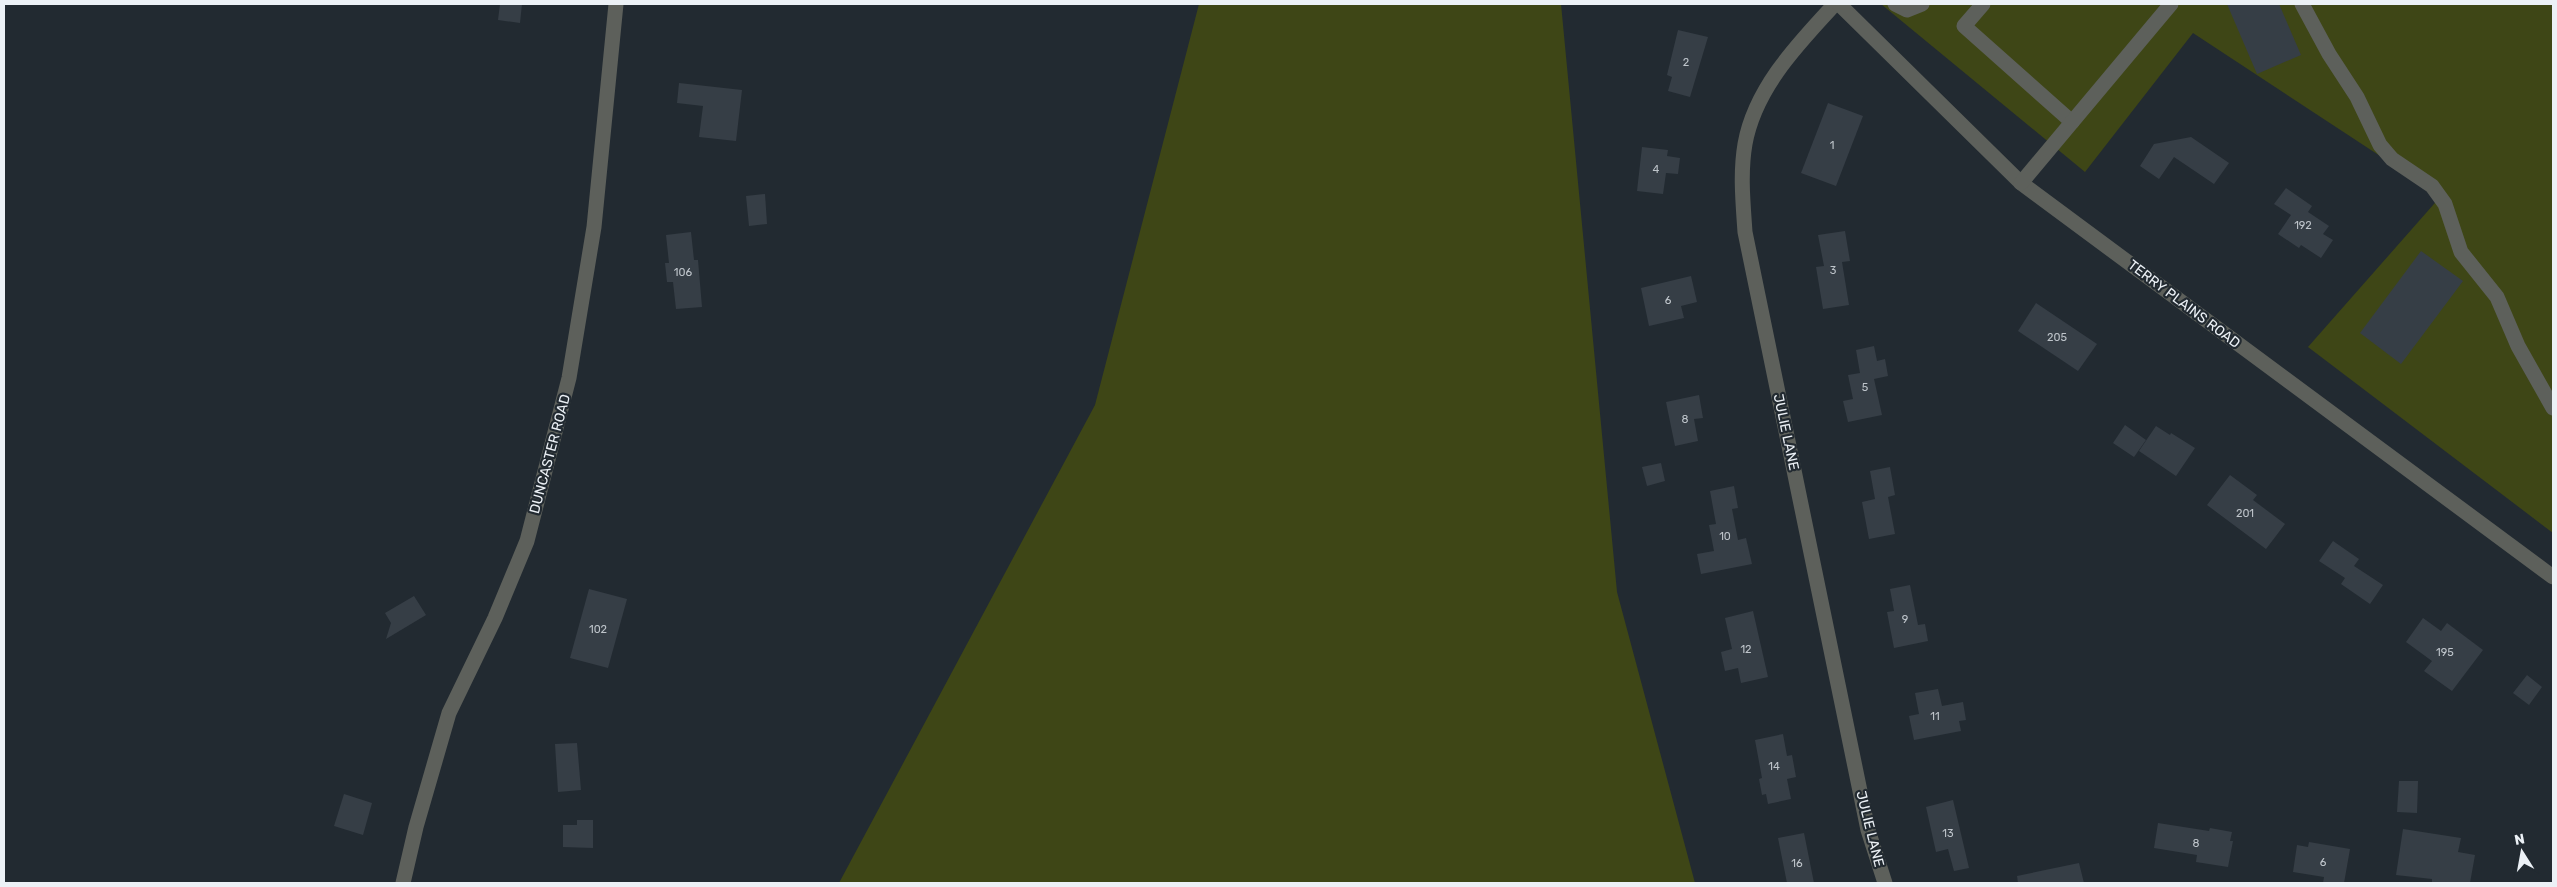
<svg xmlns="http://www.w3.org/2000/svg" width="2557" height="887" viewBox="0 0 2557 887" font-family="Rubik,sans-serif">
<rect width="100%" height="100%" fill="#222a31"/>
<g fill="#3e4616">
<polygon points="1199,4 1561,4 1617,592 1695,883 839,883 1095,405"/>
<polygon points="1881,4 2553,4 2553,533 2308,347 2441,196 2193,33 2085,172"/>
</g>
<g fill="#363e46">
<polygon points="500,4 522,4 520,23 498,20"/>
<polygon points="2227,4 2279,4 2301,55 2257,74"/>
<polygon points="1678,30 1708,37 1690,97 1668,91 1672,77 1667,75"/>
<polygon points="679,83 742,90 736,141 699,137 703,106 677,103"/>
<polygon points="1828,103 1863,116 1836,186 1801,173"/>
<polygon points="2191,137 2229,163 2214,184 2174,157 2159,179 2140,166 2154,144"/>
<polygon points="1642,147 1668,150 1667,156 1680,158 1678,174 1666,173 1663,194 1637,191"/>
<polygon points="2286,188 2312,206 2308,212 2329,226 2323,234 2333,240 2321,258 2301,245 2299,248 2278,234 2291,215 2274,204"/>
<polygon points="765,194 767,224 749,226 746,196"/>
<polygon points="1845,231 1850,261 1842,262 1849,305 1823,309 1816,267 1824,266 1818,235"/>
<polygon points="691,232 694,260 698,260 702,307 676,309 673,282 667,282 665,263 669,263 666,235"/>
<polygon points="2421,251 2463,281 2401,364 2360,333"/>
<polygon points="1691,276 1697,302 1681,306 1684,318 1649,326 1641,288"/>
<polygon points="2036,303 2097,344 2078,371 2018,331"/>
<polygon points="1874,346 1877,361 1885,359 1888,376 1874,379 1882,415 1848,422 1843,401 1853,399 1848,375 1860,373 1856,350"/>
<polygon points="1699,395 1703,418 1694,419 1698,441 1675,446 1666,402"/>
<polygon points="2125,425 2146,440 2134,457 2113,443"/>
<polygon points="2156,426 2170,435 2171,433 2195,448 2176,476 2139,451"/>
<polygon points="1661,463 1665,481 1647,486 1642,467"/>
<polygon points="1890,467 1895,495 1888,497 1895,534 1869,539 1862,502 1875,499 1870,471"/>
<polygon points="2230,475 2257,495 2253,500 2285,524 2266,549 2207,505"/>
<polygon points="1734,486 1738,508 1732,509 1738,540 1746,538 1752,564 1701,574 1697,554 1714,551 1709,525 1716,524 1710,491"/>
<polygon points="2333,541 2359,559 2354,566 2383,585 2370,604 2341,584 2345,578 2319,561"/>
<polygon points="1910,585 1918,625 1925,624 1928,641 1894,648 1887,612 1894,611 1890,589"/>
<polygon points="589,589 627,599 608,668 570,658"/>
<polygon points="414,596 426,615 386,639 391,623 385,613"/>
<polygon points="1753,611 1768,677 1741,683 1738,668 1725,671 1721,652 1732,649 1725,618"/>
<polygon points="2423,618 2441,631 2447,623 2483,650 2452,691 2424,671 2432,661 2406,642"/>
<polygon points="2527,675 2542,687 2529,705 2513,693"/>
<polygon points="1938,689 1942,706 1963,702 1966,720 1959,721 1961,731 1914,740 1909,716 1919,714 1915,693"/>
<polygon points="1783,734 1787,756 1792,755 1796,777 1787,779 1791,799 1768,804 1766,794 1762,795 1759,779 1762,778 1755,740"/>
<polygon points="577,743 581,790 558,792 555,744"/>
<polygon points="2399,781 2418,781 2417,813 2397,812"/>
<polygon points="344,794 372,803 363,835 334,826"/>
<polygon points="1953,800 1969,868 1954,871 1948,849 1936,852 1926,807"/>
<polygon points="577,820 593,820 593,848 563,847 563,825 577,825"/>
<polygon points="2158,823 2209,831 2210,828 2232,832 2230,841 2233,841 2228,867 2196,862 2197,855 2154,848"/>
<polygon points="2403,829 2461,838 2458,852 2475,855 2470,883 2432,883 2432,879 2396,875"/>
<polygon points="1804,833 1814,883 1787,883 1778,838"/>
<polygon points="2309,842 2350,849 2344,883 2323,883 2324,877 2293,872 2297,845 2308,847"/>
<polygon points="2079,863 2084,883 2018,883 2017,876"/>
</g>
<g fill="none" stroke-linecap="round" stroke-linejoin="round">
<g stroke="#5d605b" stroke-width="15">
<path d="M 1835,4 C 1798,44 1755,88 1745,144 C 1740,173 1743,203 1745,232 L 1868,830 L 1885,883"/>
<polyline points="1839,4 2021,183 2553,577"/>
<polyline points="1895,4 1907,10 1922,4"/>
<polyline points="1983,4 1964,26 2072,122"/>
<polyline points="2302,4 2329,54 2357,97 2380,145 2392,159 2432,186 2445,204 2461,252 2497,297 2518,346 2553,408"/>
<polyline points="2021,183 2171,4"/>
<polyline points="403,883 416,827 449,713 495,618 527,541 569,378 594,227 616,4"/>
</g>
</g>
<g text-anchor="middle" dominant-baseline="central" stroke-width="4.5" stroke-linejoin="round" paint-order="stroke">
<g font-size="11" fill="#bec4ca">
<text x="1686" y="62">2</text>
<text x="1832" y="145">1</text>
<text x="1656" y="169">4</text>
<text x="2303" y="225">192</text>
<text x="1833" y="270">3</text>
<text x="683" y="272">106</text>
<text x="1668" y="300">6</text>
<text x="2057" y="337">205</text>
<text x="1865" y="387">5</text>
<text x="1685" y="419">8</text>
<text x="2245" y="513">201</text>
<text x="1725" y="536">10</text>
<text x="1905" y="619">9</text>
<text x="598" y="629">102</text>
<text x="1746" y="649">12</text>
<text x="2445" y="652">195</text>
<text x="1935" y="716">11</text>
<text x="1774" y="766">14</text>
<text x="1948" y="833">13</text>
<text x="2196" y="843">8</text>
<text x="2323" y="862">6</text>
<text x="1797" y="863">16</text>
</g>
<g font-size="14" fill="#ecf1f6" stroke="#222a31">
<text transform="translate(2184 304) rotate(37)">TERRY PLAINS ROAD</text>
<text transform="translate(1786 432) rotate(78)">JULIE LANE</text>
<text transform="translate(550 454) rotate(-75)">DUNCASTER ROAD</text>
<text transform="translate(1870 829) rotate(76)">JULIE LANE</text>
</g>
</g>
<rect width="2557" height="887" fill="none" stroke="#ecf1f6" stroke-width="10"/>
<g transform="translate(2522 852) rotate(349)" stroke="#222a31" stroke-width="4" paint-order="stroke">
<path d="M0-4L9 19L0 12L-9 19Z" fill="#ecf1f6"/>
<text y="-8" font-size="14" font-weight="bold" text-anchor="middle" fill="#ecf1f6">N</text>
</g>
</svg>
